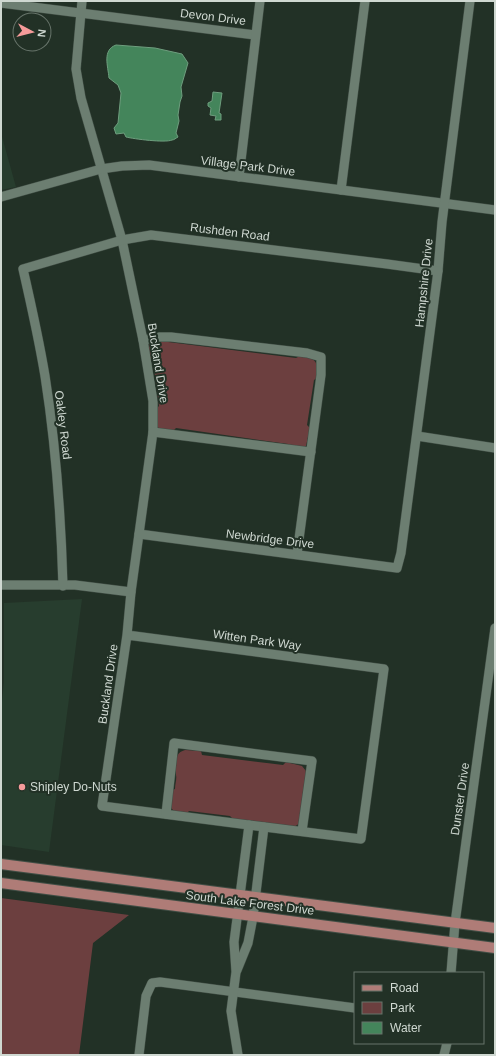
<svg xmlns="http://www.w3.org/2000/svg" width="496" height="1056" viewBox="0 0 496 1056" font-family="Arial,sans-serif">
<rect width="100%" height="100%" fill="#223126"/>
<g fill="#273d2e">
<polygon points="1,133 16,187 1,190"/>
<polygon points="82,599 49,852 1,845 1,711 4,682 4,603"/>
</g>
<g fill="#6c3f3f">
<path d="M 163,340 L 168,342 L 296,358 L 300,356 C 318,359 317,361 317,378 L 314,380 L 307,425 L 310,428 L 306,446 L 303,448 L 293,447 L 288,444 L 176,428 L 172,432 L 160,430 L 157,426 L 156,409 L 159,406 L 153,361 L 149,356 L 148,345 L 150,342 Z"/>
<path d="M 185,750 L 201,751 L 202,755 L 283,765 L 286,762 L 302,766 L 306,771 L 306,775 L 300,823 L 294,827 L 233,819 L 230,816 L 189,811 L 187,813 L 175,812 L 171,808 L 172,790 L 175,789 C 175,784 177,779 176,775 C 176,766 173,753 185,750 Z"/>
<polygon points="1,898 129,915 93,943 79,1055 1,1055"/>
</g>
<g fill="#44855b" stroke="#6e9e7e">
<path d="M 116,45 L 155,48 L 182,54 L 188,63 L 181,87 L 182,96 L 180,102 L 178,115 L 179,121 L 176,133 L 178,137 C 176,138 174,140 172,140 C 165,143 134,139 126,137 L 124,133 L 116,134 L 114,128 L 118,123 L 121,93 L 118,85 L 109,78 C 108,66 102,50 116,45 Z"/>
<polygon points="213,92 222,93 219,113 221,114 221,120 215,120 216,116 210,115 211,108 208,106 208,103 212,101"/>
</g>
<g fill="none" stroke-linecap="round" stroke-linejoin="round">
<g stroke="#414e45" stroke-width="10">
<g id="minor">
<polyline points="82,1 76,69 81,98 122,240 143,340 153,401 153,432 131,592 127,635 102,806 249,825 361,839 384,669 127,635"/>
<polyline points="1,3 255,35"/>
<polyline points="239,177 260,1"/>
<polyline points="341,190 365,1"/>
<polyline points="1,197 101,169 122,166 149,165 495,210"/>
<polyline points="143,340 160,337 171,337 307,353 321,357 321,375 297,554"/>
<polyline points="153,432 311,452"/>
<polyline points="417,436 495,448"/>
<polyline points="139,534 397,568 401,553 438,271 442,222 470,1"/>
<polyline points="1,585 75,585 131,592"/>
<path d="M 63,586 C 61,516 56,446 45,376 C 39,340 31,304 23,269 L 122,240 L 151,235 L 387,264 L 438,271"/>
<polyline points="166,814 174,743 312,761 302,831"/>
<polyline points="237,970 248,943 253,917 264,827"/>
<polyline points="451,973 455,923 495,628"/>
<polyline points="139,1055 146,996 152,983 160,982 355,1008"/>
<polyline points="238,1055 231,1011 236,972 234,942 249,825"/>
<polyline points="444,1055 447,1043"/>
</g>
</g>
<g stroke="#414e45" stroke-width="12">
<g id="major">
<polyline points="1,864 495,928"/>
<polyline points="1,883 495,948"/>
</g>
</g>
<use href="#minor" stroke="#6c7e71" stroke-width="9"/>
<use href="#major" stroke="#af7c77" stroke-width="10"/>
</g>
<circle fill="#f59b9a" stroke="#223126" stroke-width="1.5" cx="22" cy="787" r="4"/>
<g text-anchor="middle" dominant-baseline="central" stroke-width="4" stroke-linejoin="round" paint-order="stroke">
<g font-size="12" fill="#cfd8d1" stroke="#223126">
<text transform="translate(213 17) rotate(7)">Devon Drive</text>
<text transform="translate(248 166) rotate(7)">Village Park Drive</text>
<text transform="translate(230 232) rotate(7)">Rushden Road</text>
<text transform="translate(424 283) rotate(-84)">Hampshire Drive</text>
<text transform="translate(158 363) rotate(81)">Buckland Drive</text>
<text transform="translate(63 425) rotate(83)">Oakley Road</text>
<text transform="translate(270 539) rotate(7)">Newbridge Drive</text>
<text transform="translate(257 640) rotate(8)">Witten Park Way</text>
<text transform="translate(108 684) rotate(-82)">Buckland Drive</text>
<text transform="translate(460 799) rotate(-82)">Dunster Drive</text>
<text transform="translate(250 903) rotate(7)">South Lake Forest Drive</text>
</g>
<g font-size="12" fill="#cfd8d1" stroke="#223126" text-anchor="start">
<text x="30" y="787">Shipley Do-Nuts</text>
</g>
</g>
<rect width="496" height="1056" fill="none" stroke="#cfd8d1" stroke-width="4"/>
<rect x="354" y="972" width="130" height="72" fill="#223126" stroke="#67746a"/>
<rect x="362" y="985" width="20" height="6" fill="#af7c77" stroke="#67746a"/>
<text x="390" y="992" font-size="12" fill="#cfd8d1">Road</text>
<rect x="362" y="1002" width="20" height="12" fill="#6c3f3f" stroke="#67746a"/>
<text x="390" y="1012" font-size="12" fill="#cfd8d1">Park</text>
<rect x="362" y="1022" width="20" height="12" fill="#44855b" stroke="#67746a"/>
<text x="390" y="1032" font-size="12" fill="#cfd8d1">Water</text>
<g transform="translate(32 32) rotate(97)"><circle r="19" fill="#223126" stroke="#67746a"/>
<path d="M0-3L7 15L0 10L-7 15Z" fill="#f59b9a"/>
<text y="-6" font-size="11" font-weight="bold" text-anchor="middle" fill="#cfd8d1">N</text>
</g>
</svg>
